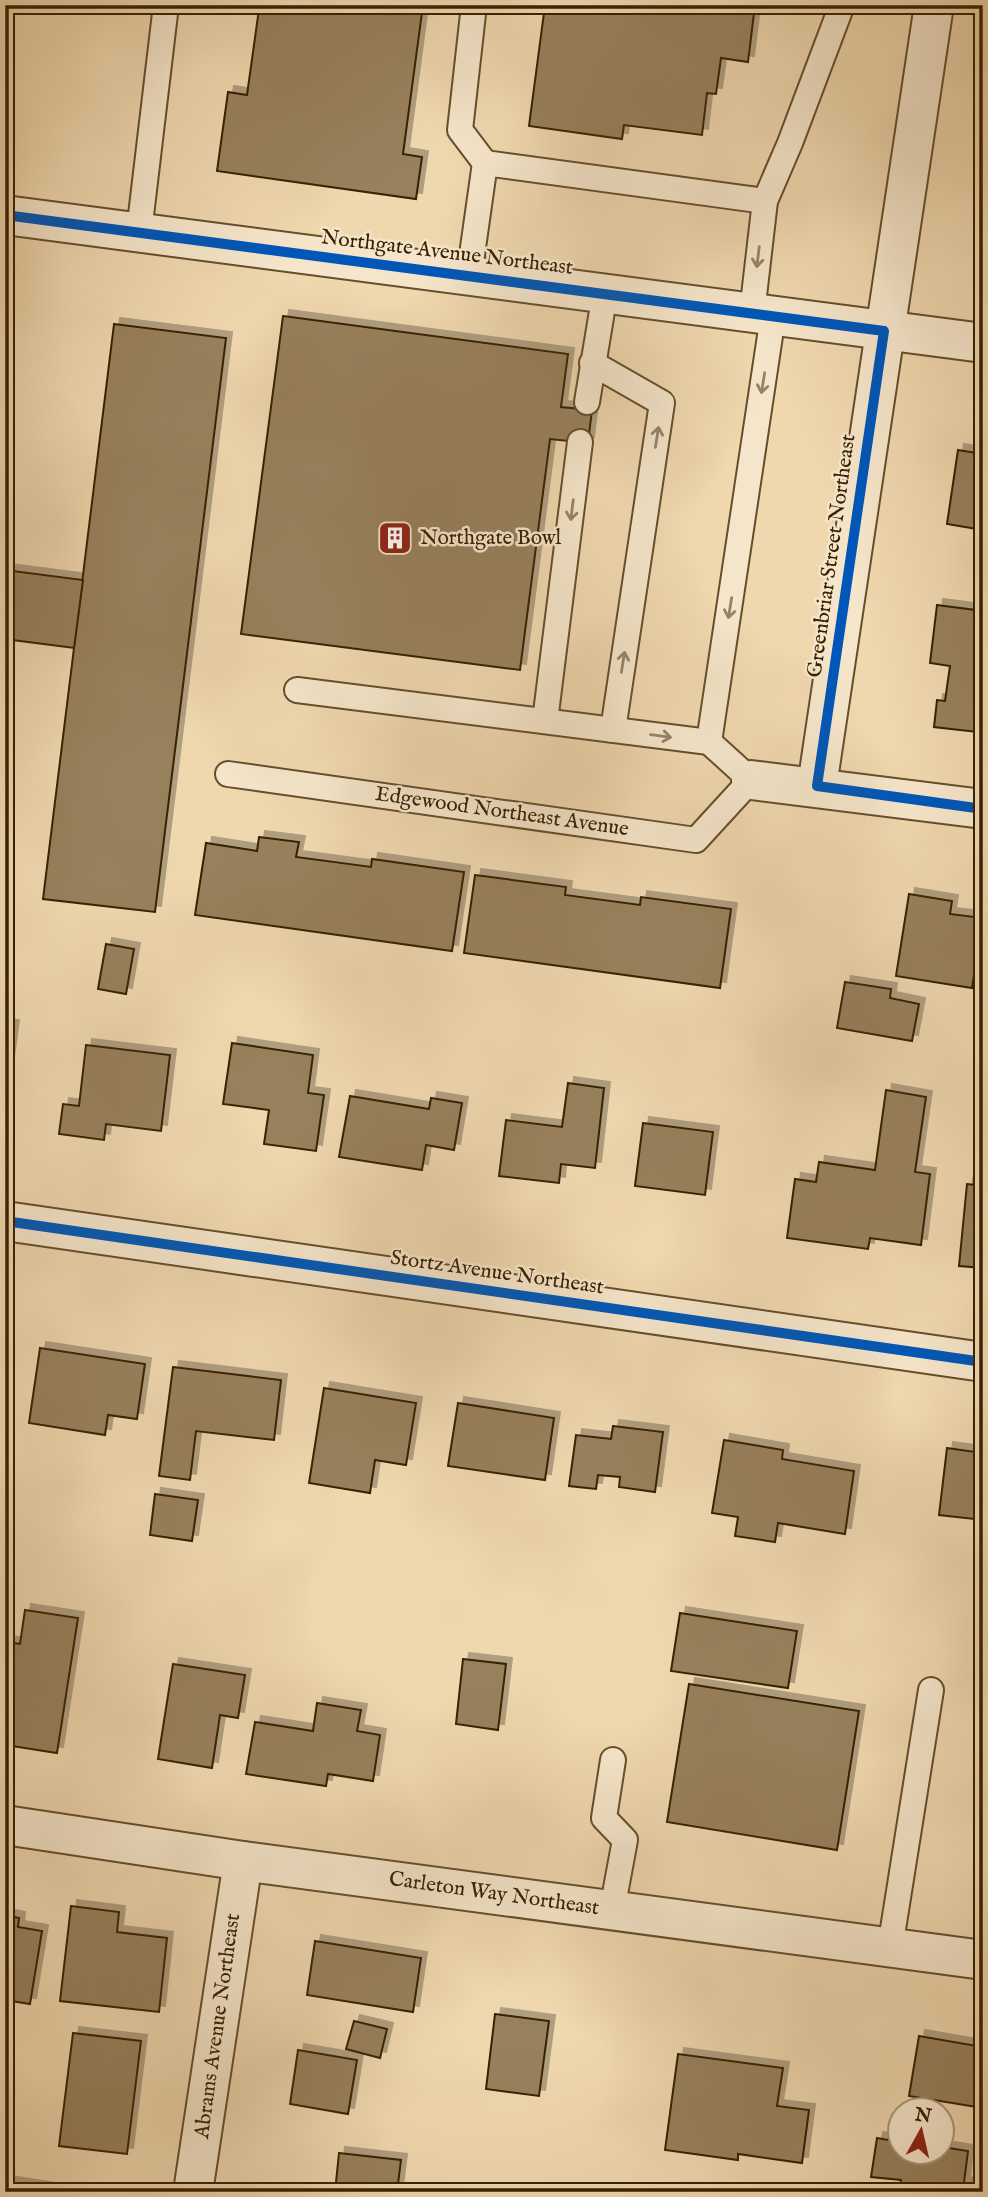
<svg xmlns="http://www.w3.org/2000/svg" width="988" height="2197" viewBox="0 0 988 2197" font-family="'IM FELL English',serif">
<defs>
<filter id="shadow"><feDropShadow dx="6" dy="-6" stdDeviation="0" flood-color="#0004"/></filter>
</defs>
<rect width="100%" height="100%" fill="#efd7ae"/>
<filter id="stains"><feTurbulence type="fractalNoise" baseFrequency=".00286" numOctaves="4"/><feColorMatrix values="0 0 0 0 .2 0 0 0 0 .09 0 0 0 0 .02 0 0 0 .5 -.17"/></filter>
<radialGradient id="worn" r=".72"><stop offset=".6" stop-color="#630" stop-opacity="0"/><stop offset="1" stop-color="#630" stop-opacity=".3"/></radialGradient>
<g fill="#97805b" stroke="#382101" stroke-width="2" filter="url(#shadow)">
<polygon points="423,5 403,154 422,157 416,199 217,171 228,92 247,95 259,9 238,5"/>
<polygon points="545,5 755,5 748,62 721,58 716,94 707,93 702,135 624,125 622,139 529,126"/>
<polygon points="983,202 983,245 977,245"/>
<polygon points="283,316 568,354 561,407 592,410 588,443 550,439 520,670 241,634"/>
<polygon points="114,324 226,338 155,912 43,899"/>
<polygon points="958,450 983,454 983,530 947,524"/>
<polygon points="5,570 83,580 74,648 5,639"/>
<polygon points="937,605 983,611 983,719 979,719 977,732 934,727 937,700 945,701 950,666 930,663"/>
<polygon points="259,837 299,842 296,857 371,867 372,859 464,872 452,951 195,915 206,843 257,851"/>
<polygon points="475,875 566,887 565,895 640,905 641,897 731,909 720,988 464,953"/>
<polygon points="909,894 952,901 950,914 983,918 972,988 896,976"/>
<polygon points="106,944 134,949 126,994 98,989"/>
<polygon points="845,982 891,989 890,998 919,1004 912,1041 837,1028"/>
<polygon points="5,1025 13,1026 5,1084"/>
<polygon points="232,1043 313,1055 308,1093 324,1095 316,1151 264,1144 269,1110 223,1104"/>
<polygon points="86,1045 170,1055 161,1131 106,1124 104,1140 59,1134 63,1104 79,1106"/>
<polygon points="568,1083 604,1088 595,1168 561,1164 559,1183 499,1176 506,1120 562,1127"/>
<polygon points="886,1090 926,1097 915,1172 930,1174 921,1245 870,1238 868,1249 787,1238 795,1179 816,1182 819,1162 875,1170"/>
<polygon points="350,1096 429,1109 431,1098 462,1103 454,1150 426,1145 422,1170 339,1157"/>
<polygon points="643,1123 713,1132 705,1195 635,1186"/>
<polygon points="967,1184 983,1186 983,1268 959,1266"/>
<polygon points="40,1348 145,1364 137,1419 108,1415 105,1435 29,1423"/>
<polygon points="173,1367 281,1380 274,1440 196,1431 190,1480 159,1476"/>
<polygon points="324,1388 416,1403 406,1465 375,1460 370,1493 309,1483"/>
<polygon points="458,1403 554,1418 545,1480 448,1466"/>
<polygon points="613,1426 663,1432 655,1492 619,1487 620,1477 598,1475 596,1489 569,1486 576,1435 611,1439"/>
<polygon points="724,1440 783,1450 782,1459 854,1471 845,1534 778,1523 775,1542 735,1536 738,1517 712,1513"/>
<polygon points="947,1448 983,1453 983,1520 939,1515"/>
<polygon points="155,1494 198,1500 192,1541 150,1535"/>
<polygon points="25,1610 78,1618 57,1753 5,1745 5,1642 20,1644"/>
<polygon points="680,1613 797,1631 788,1688 671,1671"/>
<polygon points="463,1659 506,1664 498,1730 456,1724"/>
<polygon points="173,1664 245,1675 238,1718 220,1715 212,1768 158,1759"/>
<polygon points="689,1684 859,1711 837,1850 667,1822"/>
<polygon points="317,1703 361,1710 357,1731 380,1735 373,1781 328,1774 326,1786 246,1774 255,1722 313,1731"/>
<polygon points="71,1906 119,1912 117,1932 167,1938 159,2012 60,2001"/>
<polygon points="5,1915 19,1918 18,1927 42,1931 30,2004 5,2000"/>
<polygon points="315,1941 421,1958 413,2012 307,1995"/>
<polygon points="495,2014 549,2021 539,2096 486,2089"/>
<polygon points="354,2021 387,2029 380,2058 346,2049"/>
<polygon points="73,2033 141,2041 127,2154 59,2146"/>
<polygon points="919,2036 983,2047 983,2108 909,2096"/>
<polygon points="298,2050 357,2060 348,2114 290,2104"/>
<polygon points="678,2054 783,2068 777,2106 809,2110 802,2163 738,2154 738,2160 665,2150"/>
<polygon points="877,2138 900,2142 900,2152 942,2152 942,2147 968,2151 964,2183 980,2186 979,2192 899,2192 901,2180 871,2177"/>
<polygon points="339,2153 401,2160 397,2192 335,2192"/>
<polygon points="5,2182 69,2192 5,2192"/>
</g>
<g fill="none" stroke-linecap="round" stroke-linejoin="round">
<g stroke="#664e2c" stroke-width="28">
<g id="service">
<polyline points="474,5 460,130 485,163"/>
<polyline points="139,232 166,5"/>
<polyline points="469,276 485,163 765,201"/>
<polyline points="752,313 765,201 790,143 842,5"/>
<polyline points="592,363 662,403 613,730"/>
<polyline points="587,402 605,293"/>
<polyline points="545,721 580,442"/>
<polyline points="709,742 773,316"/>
<polyline points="228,774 696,840 751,780 709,742 297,690"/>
<polyline points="612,1910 625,1840 604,1818 613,1760"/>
<polyline points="890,1948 931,1690"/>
</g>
</g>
<g stroke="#664e2c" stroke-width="42">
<g id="minor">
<polyline points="5,215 983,343"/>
<polyline points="751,780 983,809"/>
<polyline points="817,786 934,5"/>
<polyline points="5,1221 983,1362"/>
<polyline points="5,1825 243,1861 983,1960"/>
<polyline points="193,2192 243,1861"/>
</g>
</g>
<use href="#service" stroke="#f5e5ca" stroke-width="24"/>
<use href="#minor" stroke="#f5e5ca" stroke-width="38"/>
<g stroke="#f5e5ca" stroke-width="15">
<g id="cycleway">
<polyline points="5,215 884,331 817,786 983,809"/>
<polyline points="5,1221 983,1362"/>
</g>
</g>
<use href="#cycleway" stroke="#0057b8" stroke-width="10"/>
</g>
<defs><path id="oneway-shaft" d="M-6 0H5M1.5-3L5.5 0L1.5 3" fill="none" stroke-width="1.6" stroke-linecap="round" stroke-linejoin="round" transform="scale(1.75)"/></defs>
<g stroke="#968366">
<use href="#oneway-shaft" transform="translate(758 257) rotate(97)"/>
<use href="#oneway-shaft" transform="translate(763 383) rotate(99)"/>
<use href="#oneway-shaft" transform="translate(657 437) rotate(-81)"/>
<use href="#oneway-shaft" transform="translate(572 510) rotate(97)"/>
<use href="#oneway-shaft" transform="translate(730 608) rotate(99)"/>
<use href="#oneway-shaft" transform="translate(623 662) rotate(-81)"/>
<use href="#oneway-shaft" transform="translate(661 736) rotate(7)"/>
</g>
<defs>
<g id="building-square" transform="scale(1.75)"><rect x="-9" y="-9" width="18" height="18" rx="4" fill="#8f2418" stroke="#f5e5ca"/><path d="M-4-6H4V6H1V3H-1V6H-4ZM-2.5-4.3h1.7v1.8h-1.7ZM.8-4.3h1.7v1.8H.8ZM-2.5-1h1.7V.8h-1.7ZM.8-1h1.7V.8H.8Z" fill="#fff"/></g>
</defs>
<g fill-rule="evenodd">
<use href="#building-square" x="395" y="538"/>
</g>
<g text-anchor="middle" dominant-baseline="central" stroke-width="5" stroke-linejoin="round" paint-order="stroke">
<g font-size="21" fill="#382101" stroke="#f5e5ca">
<text transform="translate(447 253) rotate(7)">Northgate Avenue Northeast</text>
<text transform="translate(832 556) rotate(-82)">Greenbriar Street Northeast</text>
<text transform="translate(502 812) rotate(8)">Edgewood Northeast Avenue</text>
<text transform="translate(497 1273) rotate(8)">Stortz Avenue Northeast</text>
<text transform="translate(494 1894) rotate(8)">Carleton Way Northeast</text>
<text transform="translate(218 2026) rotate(-82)">Abrams Avenue Northeast</text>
</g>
<g font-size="21" fill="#382101" stroke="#f5e5ca" text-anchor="start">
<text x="420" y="538">Northgate Bowl</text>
</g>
</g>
<rect width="988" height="2197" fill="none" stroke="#efd7ae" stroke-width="28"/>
<rect x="7" y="7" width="974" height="2183" fill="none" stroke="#382101" stroke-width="3.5"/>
<rect x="14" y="14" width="960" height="2169" fill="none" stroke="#382101" stroke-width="2"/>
<g transform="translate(921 2131) rotate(8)"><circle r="33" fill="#f5e5ca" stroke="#a9977a" stroke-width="2"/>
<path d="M0-5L12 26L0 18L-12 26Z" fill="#8f2418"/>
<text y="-10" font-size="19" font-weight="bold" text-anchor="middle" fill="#382101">N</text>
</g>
<rect width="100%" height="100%" filter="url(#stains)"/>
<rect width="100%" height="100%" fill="url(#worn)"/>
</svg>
